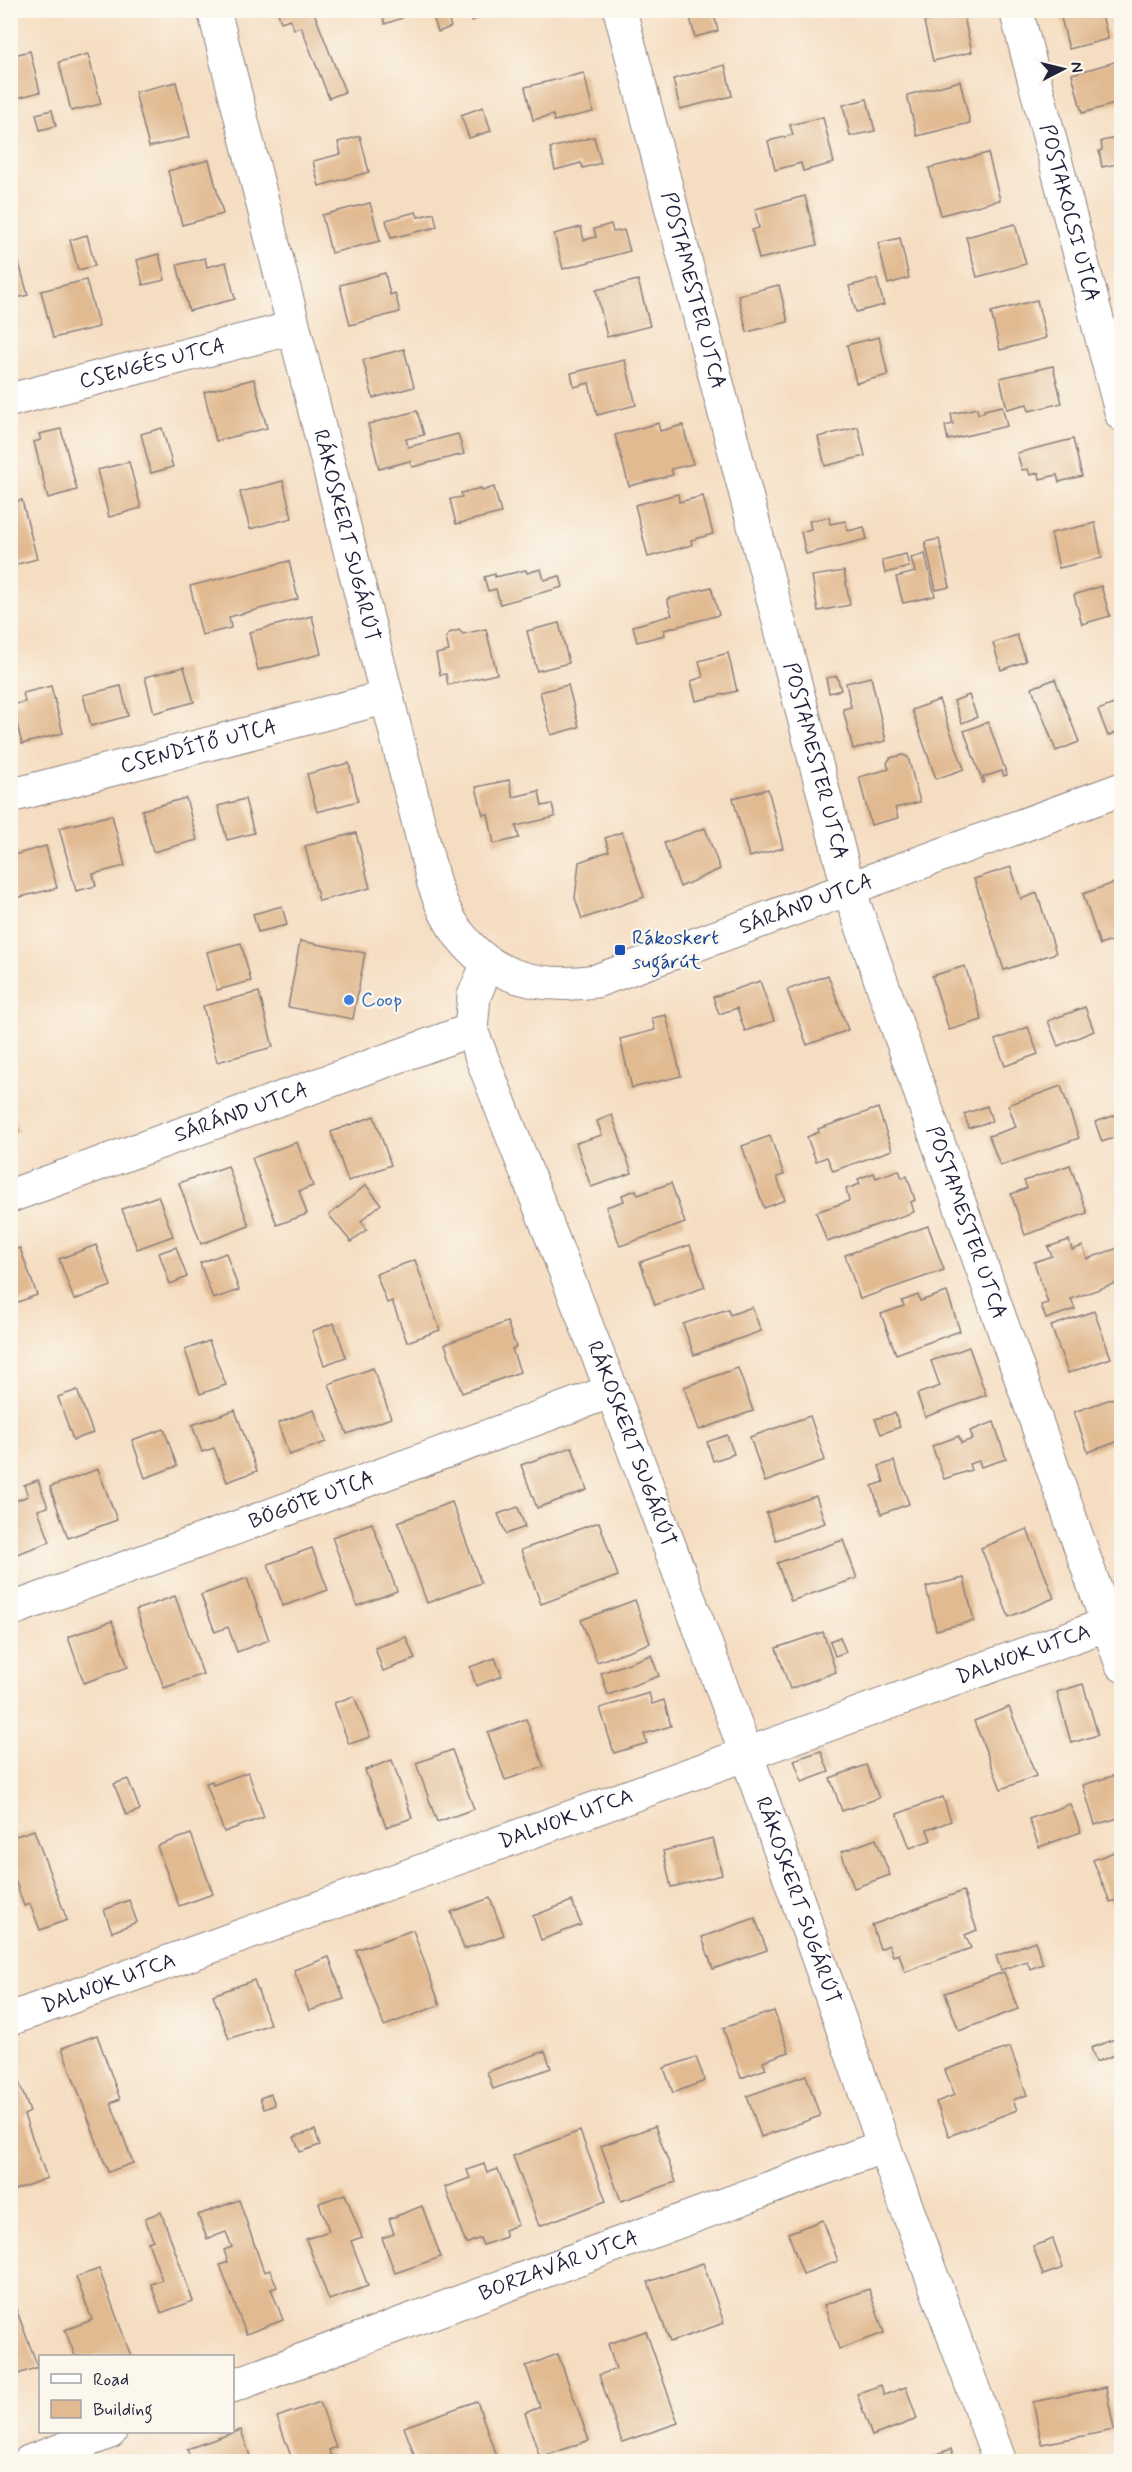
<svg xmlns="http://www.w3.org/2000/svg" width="1132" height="2472" viewBox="0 0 1132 2472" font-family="Mynerve,sans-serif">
<rect width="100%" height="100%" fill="#fbf7ec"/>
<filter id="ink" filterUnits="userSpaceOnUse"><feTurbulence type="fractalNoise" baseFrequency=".0167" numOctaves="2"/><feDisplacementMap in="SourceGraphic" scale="12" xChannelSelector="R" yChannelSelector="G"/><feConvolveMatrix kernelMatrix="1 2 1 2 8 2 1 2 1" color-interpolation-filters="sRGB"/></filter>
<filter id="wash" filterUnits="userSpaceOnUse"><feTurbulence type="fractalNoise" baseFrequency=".008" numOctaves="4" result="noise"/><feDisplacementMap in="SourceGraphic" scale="24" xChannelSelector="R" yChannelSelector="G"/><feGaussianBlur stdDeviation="1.35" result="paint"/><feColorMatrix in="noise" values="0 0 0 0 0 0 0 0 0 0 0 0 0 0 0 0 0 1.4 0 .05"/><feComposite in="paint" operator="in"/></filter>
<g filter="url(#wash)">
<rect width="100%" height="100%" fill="#f5ddc1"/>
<g id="blocks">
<g fill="#e1ba91">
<polygon points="277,10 313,10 345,92 329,98 301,27 294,29 290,19 281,22"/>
<polygon points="381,10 399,10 402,18 385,24"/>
<polygon points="431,10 446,10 451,27 438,32"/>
<polygon points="468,10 490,10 491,13 472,21"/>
<polygon points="688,10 713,10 718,31 695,37"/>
<polygon points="1059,10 1101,10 1108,39 1069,49"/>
<polygon points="963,13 972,52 933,61 924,22"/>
<polygon points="30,51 40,92 10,100 10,56"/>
<polygon points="88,54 101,104 71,111 59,62"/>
<polygon points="1122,60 1122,102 1082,113 1072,74"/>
<polygon points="725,65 732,96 680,109 673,79"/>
<polygon points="584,73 593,112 554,121 553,115 533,120 525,87"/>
<polygon points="960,81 970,123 917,136 907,95"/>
<polygon points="176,82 190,137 149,147 135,92"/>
<polygon points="867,99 875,131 850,136 843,105"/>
<polygon points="483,107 491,131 469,138 461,115"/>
<polygon points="52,110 56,126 40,130 36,114"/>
<polygon points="823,117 834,163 803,171 801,163 775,170 768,141 793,135 790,125"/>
<polygon points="360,136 369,172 319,186 313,161 341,154 338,142"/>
<polygon points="594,137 601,163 583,168 581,163 555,170 550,148"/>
<polygon points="1122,137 1122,163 1102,167 1099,151 1102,150 1101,141"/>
<polygon points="988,153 1000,200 941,215 929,168"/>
<polygon points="209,160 223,214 182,225 168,171"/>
<polygon points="805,196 817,245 759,259 752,230 759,228 755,209"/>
<polygon points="370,203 380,241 331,253 322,215"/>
<polygon points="416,212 418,217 434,213 437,227 391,238 386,220"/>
<polygon points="611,224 613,232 624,230 630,251 563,269 554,234 581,227 584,240 596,237 594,229"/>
<polygon points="1015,224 1026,264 977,277 966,237"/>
<polygon points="10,231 28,295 10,300"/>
<polygon points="87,235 95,266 78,270 70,240"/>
<polygon points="900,238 909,278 888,284 878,243"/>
<polygon points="159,254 165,280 143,285 137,260"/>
<polygon points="205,258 207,267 226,262 235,299 189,311 177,265"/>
<polygon points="385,273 390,295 395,293 400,312 350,325 340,285"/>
<polygon points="877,279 884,305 856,312 849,286"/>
<polygon points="86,280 99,327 53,338 41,291"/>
<polygon points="638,280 650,326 607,337 596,290"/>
<polygon points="779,285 788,322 747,332 738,295"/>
<polygon points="1037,300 1046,338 1000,350 991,312"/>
<polygon points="879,337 888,375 856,383 847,345"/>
<polygon points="404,349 414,387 373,398 363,360"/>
<polygon points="625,360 636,405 597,415 589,383 574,387 571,373"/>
<polygon points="1053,366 1062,403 1029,411 1027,404 1007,409 1000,378"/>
<polygon points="254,379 267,428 216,441 204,392"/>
<polygon points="1002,406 1007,426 948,440 945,426 953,424 951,414 977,408 978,414 985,412 984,410"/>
<polygon points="417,411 424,435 406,439 408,447 458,434 464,454 412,467 410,461 379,469 368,424"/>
<polygon points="658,423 660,431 683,425 693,464 671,469 673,475 629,486 615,435"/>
<polygon points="858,427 865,456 825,466 818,437"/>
<polygon points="162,428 173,467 151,473 141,434"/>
<polygon points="61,429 77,490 48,498 34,442 41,440 39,434"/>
<polygon points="1073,439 1082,476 1059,482 1057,475 1040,479 1039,473 1030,475 1028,469 1022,470 1017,453"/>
<polygon points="129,462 141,508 109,517 97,470"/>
<polygon points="283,481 292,518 250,529 240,492"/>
<polygon points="494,487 501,513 456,524 450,499 462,497 461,493 481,488 482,491"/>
<polygon points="678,494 679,502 703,496 713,534 691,540 692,545 648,557 635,505"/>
<polygon points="22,500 37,559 10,566 10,503"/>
<polygon points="829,517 830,524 845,521 848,531 864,527 867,539 806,554 801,532 811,529 809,521"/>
<polygon points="1095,523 1102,558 1059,568 1051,533"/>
<polygon points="939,539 950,587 936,590 925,542"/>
<polygon points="906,554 909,567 885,573 882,560"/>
<polygon points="925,554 935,596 903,603 896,577 915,572 911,558"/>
<polygon points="289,561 298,599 229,617 231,628 202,635 190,586"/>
<polygon points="541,569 544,580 560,576 563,587 500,604 496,589 488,591 484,577 495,574 495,577 526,570 527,573"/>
<polygon points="844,571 850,605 818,611 812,576"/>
<polygon points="1101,586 1110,616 1082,624 1074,595"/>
<polygon points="711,587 719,615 664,630 665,635 637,642 633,626 672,615 667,599"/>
<polygon points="312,616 321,654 258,670 249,632"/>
<polygon points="559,623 569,663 537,671 527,631"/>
<polygon points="486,629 497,674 448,685 446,674 440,675 436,654 449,651 446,638 449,633 459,630 463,634"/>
<polygon points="1017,635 1026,661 1001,670 993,643"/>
<polygon points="728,653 737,691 696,701 691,681 703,677 699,661"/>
<polygon points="184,667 194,702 154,713 145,677"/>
<polygon points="837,676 841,690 829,693 826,678"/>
<polygon points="871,677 886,741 853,749 843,709 851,707 846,683"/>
<polygon points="1055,679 1079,742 1056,751 1032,688"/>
<polygon points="568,685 579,727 551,735 540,692"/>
<polygon points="51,686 63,733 22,744 12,705 25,702 23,693"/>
<polygon points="121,686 128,716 91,726 83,695"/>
<polygon points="969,695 977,717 962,723 954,701"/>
<polygon points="939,700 964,769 936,779 912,710"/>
<polygon points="1122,701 1122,730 1108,736 1098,710"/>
<polygon points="988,722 1007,775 1004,776 1002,771 983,777 985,782 983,783 964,731"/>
<polygon points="903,755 908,757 920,802 895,808 898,818 871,825 859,777 889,769 887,763 890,758"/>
<polygon points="349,763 358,801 317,812 307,774"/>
<polygon points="509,780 513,797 539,791 542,806 552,804 555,817 516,826 519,838 494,844 488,814 483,815 476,787"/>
<polygon points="768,789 783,848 749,857 733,798"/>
<polygon points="186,798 197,840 153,852 142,810"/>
<polygon points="245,799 254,833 227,840 218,806"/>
<polygon points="112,815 125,866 93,874 96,886 76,891 59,828"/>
<polygon points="705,828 720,869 680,887 664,843"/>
<polygon points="622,832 644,897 582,919 575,898 579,862 609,851 605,838"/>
<polygon points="356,833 370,888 319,901 305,846"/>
<polygon points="46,846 57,888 16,898 10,876 10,856"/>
<polygon points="1011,867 1021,899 1037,893 1056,953 1004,970 974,879"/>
<polygon points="1122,880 1122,937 1100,945 1083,894"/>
<polygon points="282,906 287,925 258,932 253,914"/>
<polygon points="300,941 365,953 353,1019 288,1007"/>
<polygon points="241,943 251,981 217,990 207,952"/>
<polygon points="965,966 982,1020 949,1030 932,976"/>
<polygon points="828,975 848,1030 807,1045 787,990"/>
<polygon points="760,981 774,1021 745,1031 737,1008 719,1014 713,997"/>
<polygon points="259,992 273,1047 217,1062 203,1006"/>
<polygon points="1085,1007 1094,1031 1058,1046 1048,1021"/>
<polygon points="666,1015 681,1076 632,1088 620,1039 655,1030 652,1018"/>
<polygon points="1028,1027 1038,1054 1005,1066 995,1040"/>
<polygon points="1061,1086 1079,1138 1000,1166 989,1136 1016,1127 1008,1105"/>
<polygon points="11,1103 19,1132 10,1134 10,1104"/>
<polygon points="987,1106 992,1121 969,1128 964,1114"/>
<polygon points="878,1108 892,1150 833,1171 827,1157 816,1161 807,1137 819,1132 818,1129"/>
<polygon points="1122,1113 1122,1135 1102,1142 1095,1122"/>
<polygon points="612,1115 632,1173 591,1187 576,1143 602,1135 597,1121"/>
<polygon points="374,1116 391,1165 348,1181 331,1132"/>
<polygon points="770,1136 784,1175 777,1177 785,1200 764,1208 742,1146"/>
<polygon points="297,1142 313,1186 299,1191 307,1214 277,1225 252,1158"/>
<polygon points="1070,1165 1087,1213 1025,1235 1011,1194 1027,1188 1024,1181"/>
<polygon points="228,1166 249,1226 201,1244 179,1183"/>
<polygon points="899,1170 902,1178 907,1176 915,1200 911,1202 914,1212 827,1242 816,1212 849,1201 846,1189 860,1184 858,1179 874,1173 876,1178"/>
<polygon points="671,1183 685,1223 620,1246 606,1207 624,1201 622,1195 636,1190 638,1195"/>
<polygon points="366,1185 381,1204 361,1221 367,1229 351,1242 329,1215"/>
<polygon points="158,1196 173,1236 137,1249 122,1209"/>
<polygon points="928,1226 944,1270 860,1299 845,1255"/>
<polygon points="1069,1240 1072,1250 1083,1246 1087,1259 1118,1248 1122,1259 1122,1281 1071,1299 1075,1309 1046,1319 1041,1305 1048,1303 1034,1262 1052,1256 1048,1247"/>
<polygon points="96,1245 111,1286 74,1300 59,1259"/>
<polygon points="690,1245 705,1287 655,1305 640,1262"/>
<polygon points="176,1247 187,1277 170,1284 159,1253"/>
<polygon points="20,1248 37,1295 10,1305 10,1251"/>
<polygon points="226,1253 239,1290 213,1299 200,1263"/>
<polygon points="415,1260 440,1330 407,1342 392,1301 387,1303 376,1274"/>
<polygon points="947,1292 960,1331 896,1354 881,1314 904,1306 902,1301 918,1295 920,1301"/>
<polygon points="752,1307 761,1331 694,1355 683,1324 728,1309 730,1315"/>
<polygon points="1094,1311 1111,1358 1068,1373 1051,1326"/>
<polygon points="507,1322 516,1347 512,1349 520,1372 462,1393 445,1344"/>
<polygon points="334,1323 346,1357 324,1365 312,1331"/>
<polygon points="209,1341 226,1385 200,1394 185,1350"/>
<polygon points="969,1347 986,1395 925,1417 917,1394 940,1386 931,1361"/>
<polygon points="373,1368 391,1418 347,1434 329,1384"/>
<polygon points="738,1368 753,1411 699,1430 684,1387"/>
<polygon points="77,1390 93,1433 73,1440 58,1397"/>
<polygon points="1122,1395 1122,1440 1088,1452 1074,1412"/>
<polygon points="235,1410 257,1471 227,1482 214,1448 202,1452 192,1425"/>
<polygon points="314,1410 326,1442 289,1455 278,1423"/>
<polygon points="895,1413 900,1427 881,1434 875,1419"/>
<polygon points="810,1416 825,1460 765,1482 750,1437"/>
<polygon points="994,1422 1006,1459 981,1467 979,1461 969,1464 971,1470 944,1479 932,1446 959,1436 961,1443 973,1439 970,1431"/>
<polygon points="164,1429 177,1466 145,1478 132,1440"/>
<polygon points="727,1435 734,1454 713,1461 707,1442"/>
<polygon points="572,1447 587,1490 537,1508 521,1465"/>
<polygon points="894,1461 909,1504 881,1514 872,1486 884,1482 879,1466"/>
<polygon points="98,1469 117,1520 68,1538 50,1487"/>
<polygon points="38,1480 48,1507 38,1510 50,1542 14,1555 10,1545 10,1503 28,1496 24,1485"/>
<polygon points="816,1496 825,1523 776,1540 766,1513"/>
<polygon points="452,1502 481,1583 427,1603 398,1522"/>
<polygon points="518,1507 525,1527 506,1534 498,1514"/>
<polygon points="599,1522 618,1576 541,1604 521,1550"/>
<polygon points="372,1523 397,1591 357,1606 332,1537"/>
<polygon points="1027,1529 1054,1598 1009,1617 981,1548"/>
<polygon points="843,1540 857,1578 791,1601 777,1563"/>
<polygon points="312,1548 328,1590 283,1606 268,1564"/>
<polygon points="247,1578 269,1640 237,1652 228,1627 215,1632 201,1595"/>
<polygon points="964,1578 974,1621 936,1630 926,1587"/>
<polygon points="175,1596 203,1674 164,1688 136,1610"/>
<polygon points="635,1600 650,1643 597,1662 581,1620"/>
<polygon points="112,1621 128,1667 84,1683 68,1637"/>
<polygon points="823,1632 836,1672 790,1689 776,1648"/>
<polygon points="406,1637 415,1659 383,1671 375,1648"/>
<polygon points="840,1637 846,1652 835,1656 830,1641"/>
<polygon points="651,1655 659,1676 608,1695 601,1673"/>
<polygon points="495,1658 502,1676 476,1686 470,1667"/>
<polygon points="1083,1684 1098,1735 1071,1743 1057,1692"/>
<polygon points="649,1693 652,1704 664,1700 671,1726 644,1734 647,1743 614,1753 600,1708"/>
<polygon points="354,1696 370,1737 349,1744 334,1703"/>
<polygon points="1009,1707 1036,1776 1001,1789 974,1721"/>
<polygon points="526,1719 544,1767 505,1780 488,1733"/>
<polygon points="452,1750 474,1809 437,1822 416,1763"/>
<polygon points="821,1751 829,1772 802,1782 794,1760"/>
<polygon points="392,1760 412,1818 386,1827 365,1770"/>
<polygon points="866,1765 879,1798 842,1811 830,1778"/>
<polygon points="248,1772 264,1817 224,1832 206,1783 212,1781 213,1785"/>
<polygon points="1122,1773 1122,1817 1095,1825 1083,1785"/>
<polygon points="128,1779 140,1810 126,1815 114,1784"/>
<polygon points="943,1797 951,1821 927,1830 931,1840 910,1848 897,1814"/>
<polygon points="1070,1804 1081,1832 1039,1847 1029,1819"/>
<polygon points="34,1830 67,1920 40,1930 30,1904 24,1906 13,1874 10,1875 10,1838"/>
<polygon points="191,1834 213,1894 179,1906 157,1846"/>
<polygon points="713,1838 722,1875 671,1887 663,1851"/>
<polygon points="876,1839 890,1875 854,1888 841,1852"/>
<polygon points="1122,1849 1122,1898 1110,1902 1093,1860"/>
<polygon points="963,1891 977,1930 965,1935 971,1948 905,1972 899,1954 893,1956 889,1945 880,1949 872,1925"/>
<polygon points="490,1898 504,1935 464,1949 451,1912"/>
<polygon points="129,1900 137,1922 112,1932 104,1910"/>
<polygon points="572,1901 581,1925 541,1940 533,1916"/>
<polygon points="755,1918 767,1950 713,1969 702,1937"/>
<polygon points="413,1930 440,2005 384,2026 356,1950"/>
<polygon points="1035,1941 1043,1964 1030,1969 1027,1961 1001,1970 996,1956"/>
<polygon points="329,1957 344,1999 309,2011 294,1970"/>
<polygon points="1004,1972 1018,2009 959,2031 945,1993"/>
<polygon points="254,1980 270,2024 229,2039 213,1995"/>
<polygon points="774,2011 789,2052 763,2061 766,2069 741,2078 723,2028"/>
<polygon points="97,2035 120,2099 111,2103 133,2163 108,2172 62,2048"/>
<polygon points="1115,2039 1120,2053 1096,2062 1091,2048"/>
<polygon points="1010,2047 1027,2095 1013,2100 1017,2110 949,2136 936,2102 955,2095 945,2070"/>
<polygon points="545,2051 551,2068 493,2089 487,2072"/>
<polygon points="696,2057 705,2081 673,2093 664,2068"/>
<polygon points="15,2072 30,2112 24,2115 47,2178 15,2190 10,2177 10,2073"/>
<polygon points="806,2075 820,2116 761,2137 747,2096"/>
<polygon points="271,2094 275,2105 264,2109 260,2098"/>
<polygon points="655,2126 676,2182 621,2201 601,2146"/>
<polygon points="315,2130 320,2145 300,2152 294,2137"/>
<polygon points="580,2131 606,2201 539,2226 513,2156"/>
<polygon points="484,2164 487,2173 498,2169 518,2225 504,2230 506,2237 483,2245 480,2238 466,2244 445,2187 470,2178 467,2170"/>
<polygon points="345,2194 362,2237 351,2241 368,2286 329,2300 306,2239 329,2231 319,2203"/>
<polygon points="239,2200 264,2272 270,2270 277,2287 271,2289 283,2320 246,2334 220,2265 228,2262 224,2250 232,2247 226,2232 207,2239 198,2215"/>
<polygon points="422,2206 441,2257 395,2273 382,2238 394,2234 389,2219"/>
<polygon points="161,2212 193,2301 161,2313 151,2284 162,2280 148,2242 153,2240 145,2218"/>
<polygon points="823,2220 838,2261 803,2274 788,2233"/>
<polygon points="1053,2239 1063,2268 1043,2275 1033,2246"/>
<polygon points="703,2263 724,2323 670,2342 648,2282"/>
<polygon points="99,2269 131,2356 75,2356 65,2330 92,2320 76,2277"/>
<polygon points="869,2289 884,2333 839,2349 824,2305"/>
<polygon points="10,2293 38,2367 10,2377"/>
<polygon points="646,2331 678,2423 622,2442 599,2375 616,2369 608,2344"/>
<polygon points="558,2354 589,2440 540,2458 525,2413 540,2407 526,2366"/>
<polygon points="881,2385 884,2395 906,2387 917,2419 872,2436 857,2394"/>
<polygon points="1106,2387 1114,2430 1042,2444 1033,2402"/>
<polygon points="477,2401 498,2462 417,2462 404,2427"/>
<polygon points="320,2402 336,2447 329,2450 333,2462 293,2462 277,2417"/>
<polygon points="241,2430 252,2462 192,2462 187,2449"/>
<polygon points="951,2449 955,2462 925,2462 924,2459"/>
</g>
</g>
</g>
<g filter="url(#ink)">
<use href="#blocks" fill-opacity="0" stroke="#8c807e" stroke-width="1.5"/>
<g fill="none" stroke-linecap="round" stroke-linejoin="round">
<g stroke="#8c807e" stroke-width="35">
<g id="minor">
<path id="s1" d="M 214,10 L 434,884 C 460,963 516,993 596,981 L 1122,789"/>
<path id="s2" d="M 620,10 L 848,887 L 1122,1665"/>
<path id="s3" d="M 1016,10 L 1122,415"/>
<path id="s4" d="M 10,400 L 293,328"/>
<path id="s5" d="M 10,796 L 387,697"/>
<path id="s6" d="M 488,963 L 474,996 L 471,1030 L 612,1391 L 746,1753 L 884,2146 L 1000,2462"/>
<path id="s7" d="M 10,1196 L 471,1030"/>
<path id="s8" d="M 10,1610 L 612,1391"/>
<path id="s9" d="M 10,2019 L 1122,1619"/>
<path id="s10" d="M 232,2386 L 884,2146"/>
<polyline points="29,2462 110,2432"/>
</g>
</g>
<use href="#minor" stroke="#fff" stroke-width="33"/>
</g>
</g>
<rect fill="#1a4fb4" stroke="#fbf7ec" stroke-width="2" x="614" y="944" width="12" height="12" rx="3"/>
<circle fill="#3f7fe0" stroke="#fbf7ec" stroke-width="2" cx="349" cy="1000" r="6"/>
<g text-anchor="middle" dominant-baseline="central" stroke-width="5" stroke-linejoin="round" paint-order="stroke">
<g font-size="21" fill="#22223b" stroke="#fbf7ec">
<text stroke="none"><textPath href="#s3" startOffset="210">POSTAKOCSI UTCA</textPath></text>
<text stroke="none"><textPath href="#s2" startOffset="290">POSTAMESTER UTCA</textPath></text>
<text stroke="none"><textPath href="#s4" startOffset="147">CSENGÉS UTCA</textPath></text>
<text stroke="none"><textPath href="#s1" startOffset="542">RÁKOSKERT SUGÁRÚT</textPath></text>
<text stroke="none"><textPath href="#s5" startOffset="195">CSENDÍTŐ UTCA</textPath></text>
<text stroke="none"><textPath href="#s2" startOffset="776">POSTAMESTER UTCA</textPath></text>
<text stroke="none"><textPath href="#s1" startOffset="1334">SÁRÁND UTCA</textPath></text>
<text stroke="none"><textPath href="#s7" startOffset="246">SÁRÁND UTCA</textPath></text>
<text stroke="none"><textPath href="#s2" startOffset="1262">POSTAMESTER UTCA</textPath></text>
<text stroke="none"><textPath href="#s6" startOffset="514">RÁKOSKERT SUGÁRÚT</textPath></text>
<text stroke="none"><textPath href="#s8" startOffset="321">BÖGÖTE UTCA</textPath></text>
<text stroke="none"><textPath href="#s9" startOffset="1077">DALNOK UTCA</textPath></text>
<text stroke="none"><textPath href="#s9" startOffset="591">DALNOK UTCA</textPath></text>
<text stroke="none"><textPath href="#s6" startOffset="1000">RÁKOSKERT SUGÁRÚT</textPath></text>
<text stroke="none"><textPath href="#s9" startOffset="105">DALNOK UTCA</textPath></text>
<text stroke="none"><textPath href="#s10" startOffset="348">BORZAVÁR UTCA</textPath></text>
</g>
<g font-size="21" fill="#164399" stroke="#fbf7ec" text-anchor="start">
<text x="632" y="938">Rákoskert<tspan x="632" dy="24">sugárút</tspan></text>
</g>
<g font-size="21" fill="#366cbe" stroke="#fbf7ec" text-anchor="start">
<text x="361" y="1000">Coop</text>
</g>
</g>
<rect width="1132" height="2472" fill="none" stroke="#fbf7ec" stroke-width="36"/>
<rect x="39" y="2355" width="195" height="78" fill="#fbf7ec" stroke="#a4a2a5" stroke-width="1.5"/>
<rect x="51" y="2374" width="30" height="9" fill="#ffffff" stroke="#a4a2a5" stroke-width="1.5"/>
<text x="93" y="2385" font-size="18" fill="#22223b">Road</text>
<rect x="51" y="2400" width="30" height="18" fill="#e1ba91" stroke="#a4a2a5" stroke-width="1.5"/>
<text x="93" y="2415" font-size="18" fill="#22223b">Building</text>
<g transform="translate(1063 69) rotate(83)" stroke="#fbf7ec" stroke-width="4.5" paint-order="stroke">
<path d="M0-4.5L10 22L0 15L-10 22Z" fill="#22223b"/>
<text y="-9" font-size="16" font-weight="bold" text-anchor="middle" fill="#22223b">N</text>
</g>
</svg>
